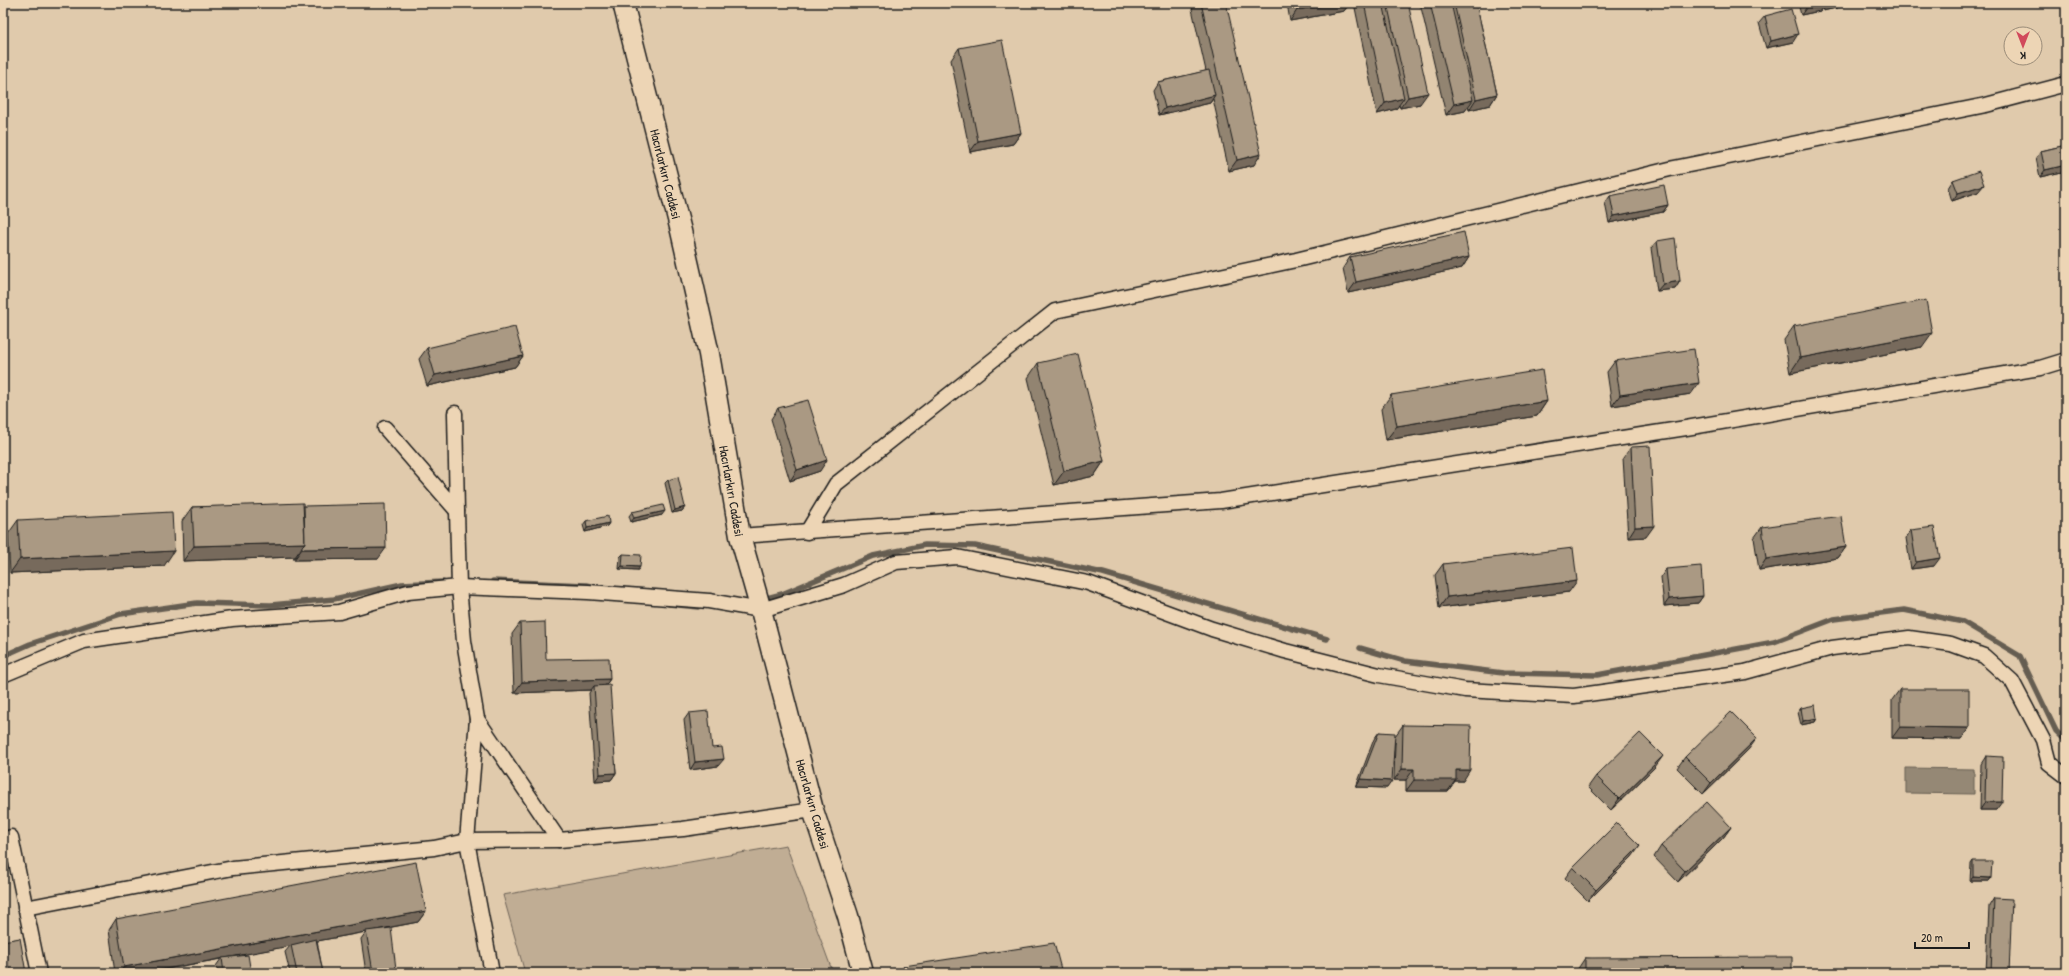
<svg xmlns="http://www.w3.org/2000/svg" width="2069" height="976" viewBox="0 0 2069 976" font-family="'Patrick Hand',sans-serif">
<rect width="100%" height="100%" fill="#e0caac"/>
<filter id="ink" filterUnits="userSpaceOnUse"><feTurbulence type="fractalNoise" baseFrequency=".025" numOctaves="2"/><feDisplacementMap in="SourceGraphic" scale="8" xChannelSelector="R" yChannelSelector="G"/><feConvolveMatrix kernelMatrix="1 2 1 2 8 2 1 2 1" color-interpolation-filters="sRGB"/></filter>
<g filter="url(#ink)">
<polygon fill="#c0ad94" stroke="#6e6458" points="786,845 833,973 525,973 503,895"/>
<polygon fill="#958874" stroke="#655d51" points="1906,768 1974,769 1974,794 1906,793"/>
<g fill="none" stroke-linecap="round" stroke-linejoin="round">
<g stroke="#655d51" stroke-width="5.5">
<polyline points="493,581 586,585 595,587"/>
<polyline points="767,598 782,594 873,556 925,545 975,546 1103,573 1327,639"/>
<polyline points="669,604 698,607"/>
<polyline points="1360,648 1405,661 1503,673 1597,675 1774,642 1834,619 1904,610 1963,622 2020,656 2056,731 2066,741"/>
<polyline points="3,656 30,644 121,614 197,603 271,605 334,599 402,584 443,582"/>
</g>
<g stroke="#1c1c1c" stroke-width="17">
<g id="street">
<polyline points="385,428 457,511 455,413"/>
<polyline points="457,511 459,587 464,641 477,719 467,841 492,973"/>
<polyline points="807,532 836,484 1055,311 1296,260 1674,168 1986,105 2066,84"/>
<polyline points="740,536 1221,501 1686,428 2040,368 2066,360"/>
<polyline points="3,675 84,641 232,619 339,612 408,592 459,587 588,592 709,601 761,610 844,585 896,562 957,557 1088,583 1212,629 1285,651 1379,675 1465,690 1574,696 1745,672 1832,648 1909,638 1951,644 1984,656 2012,681 2043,740 2049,763 2066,776"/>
<polyline points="477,719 559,840"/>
<polyline points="11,837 39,973"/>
<polyline points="25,908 233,868 434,848 467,841 559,840 683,829 813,810"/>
</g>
</g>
<g stroke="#1c1c1c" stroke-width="23">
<polyline id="secondary" points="623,3 681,231 709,354 740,536 761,610 813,810 848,916 863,973"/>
</g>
<use href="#street" stroke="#edd5b5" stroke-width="14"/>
<use href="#secondary" stroke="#edd5b5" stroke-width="20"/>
</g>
<g fill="#928471" stroke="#1c1c1c">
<polygon points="1196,3 1226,3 1254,165 1229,171 1213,99 1210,103 1159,115 1153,90 1158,82 1206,71 1192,9"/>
<polygon points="1287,3 1350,3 1344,11 1290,21"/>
<polygon points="1354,3 1408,3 1420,104 1400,108 1399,105 1396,109 1377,114"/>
<polygon points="1420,3 1476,3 1497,94 1490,105 1469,110 1468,106 1465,111 1446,115"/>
<polygon points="1798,3 1847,3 1844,6 1823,11 1822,7 1820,11 1801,15"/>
<polygon points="1765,16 1793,42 1766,48 1759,23"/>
<polygon points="959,48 1021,133 1013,144 970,152 951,60"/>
<polygon points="2066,145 2066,171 2040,177 2036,158 2041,151"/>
<polygon points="1953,180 1978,192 1952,201 1948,188"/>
<polygon points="1610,196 1668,205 1663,212 1609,223 1605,203"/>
<polygon points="1657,241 1680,281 1675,289 1657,291 1651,248"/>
<polygon points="1350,257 1469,257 1462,268 1348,293 1343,268"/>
<polygon points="1794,326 1922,347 1790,373 1784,340"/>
<polygon points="427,348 523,356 515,367 427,386 419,359"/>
<polygon points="1615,361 1691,394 1612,406 1607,372"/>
<polygon points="1038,363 1104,461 1094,476 1054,485 1028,378"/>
<polygon points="1391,395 1547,401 1537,416 1386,440 1381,409"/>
<polygon points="778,408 820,471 790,481 771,419"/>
<polygon points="1631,447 1646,537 1628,538 1623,458"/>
<polygon points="668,480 685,507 682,511 672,513 665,483"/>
<polygon points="304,506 378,559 294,560 294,557 183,561 182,521 192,507"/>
<polygon points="632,512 662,515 631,522 629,516"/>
<polygon points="18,520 164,566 10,573 8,534"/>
<polygon points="586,521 609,523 607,526 585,532 583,525"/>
<polygon points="1762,527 1846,547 1838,558 1759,570 1754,538"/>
<polygon points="1911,530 1934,566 1911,569 1906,538"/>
<polygon points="623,554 638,570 619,569 620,557"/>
<polygon points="1443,564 1569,592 1439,608 1435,575"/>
<polygon points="1666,569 1703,596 1698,603 1664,606 1661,577"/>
<polygon points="520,623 546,659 610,679 606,685 616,773 611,780 595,781 589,693 591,690 514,693 512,634"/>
<polygon points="1900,689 1969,728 1961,739 1892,738 1892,700"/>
<polygon points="1801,708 1817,718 1815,722 1801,725 1798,712"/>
<polygon points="689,713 712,748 718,766 690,770 684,720"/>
<polygon points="1403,725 1463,781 1455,781 1448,791 1406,791 1406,780 1394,780 1395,742 1387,788 1356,787 1374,739 1379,732 1395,736"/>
<polygon points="1749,749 1703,794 1677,768 1685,757"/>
<polygon points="1986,756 1996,810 1980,810 1981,764"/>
<polygon points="1655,767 1611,810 1588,787 1596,776"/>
<polygon points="1731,827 1723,838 1678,882 1654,857 1661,846"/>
<polygon points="1632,857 1588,901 1565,878 1573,867"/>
<polygon points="1973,861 1991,878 1989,881 1970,881 1971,864"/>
<polygon points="1994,898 2009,973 1986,973 1989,906"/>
<polygon points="426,911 418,922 377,930 396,969 393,973 366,973 361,939 366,932 317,941 323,973 290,973 285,952 290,946 228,957 251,973 218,973 216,966 221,959 144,973 115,973 109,930 116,919"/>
<polygon points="1585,958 1792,973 1575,973"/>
<polygon points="904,966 1062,973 899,973"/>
</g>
<g fill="#776b5c" stroke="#1c1c1c">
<polygon points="1335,3 1350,3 1344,11 1290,21 1297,10"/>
<polygon points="1814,3 1825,3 1820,11 1801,15 1809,4"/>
<polygon points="1829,3 1847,3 1844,6 1823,11"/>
<polygon points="1798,34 1793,42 1766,48 1771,41"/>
<polygon points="1428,93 1420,104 1400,108 1408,97"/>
<polygon points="1497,94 1490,105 1469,110 1476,99"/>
<polygon points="1215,95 1210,103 1159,115 1165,108"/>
<polygon points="1404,98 1396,109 1377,114 1385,103"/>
<polygon points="1473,100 1465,111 1446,115 1454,104"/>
<polygon points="1021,133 1013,144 970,152 978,141"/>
<polygon points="1261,154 1254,165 1229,171 1237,160"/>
<polygon points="2066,165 2066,171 2040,177 2045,170"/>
<polygon points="1984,185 1978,192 1952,201 1958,193"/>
<polygon points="1668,205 1663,212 1609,223 1614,216"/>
<polygon points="1469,257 1462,268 1348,293 1356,282"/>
<polygon points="1680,281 1675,289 1657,291 1663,284"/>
<polygon points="1932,333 1922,347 1790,373 1800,358"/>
<polygon points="523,356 515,367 427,386 435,375"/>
<polygon points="1699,383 1691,394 1612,406 1620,395"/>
<polygon points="1547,401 1537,416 1386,440 1397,426"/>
<polygon points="827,460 820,471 790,481 797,470"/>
<polygon points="1104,461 1094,476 1054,485 1064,471"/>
<polygon points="685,507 682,511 672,513 675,510"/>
<polygon points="665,511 662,515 631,522 634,518"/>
<polygon points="609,523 607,526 585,532 587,528"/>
<polygon points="1654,526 1646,537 1628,538 1635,527"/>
<polygon points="305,543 295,557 183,561 194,546"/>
<polygon points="1846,547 1838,558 1759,570 1766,559"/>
<polygon points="386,548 378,559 294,560 302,549"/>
<polygon points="174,551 164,566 10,573 20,559"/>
<polygon points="1940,558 1934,566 1911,569 1916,562"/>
<polygon points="622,566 640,567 638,570 619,569"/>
<polygon points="1577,581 1569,592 1439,608 1447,597"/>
<polygon points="1703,596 1698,603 1664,606 1669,599"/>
<polygon points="610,679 602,690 594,686 591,690 514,693 522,682"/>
<polygon points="1817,718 1815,722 1801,725 1803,721"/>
<polygon points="1900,727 1969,728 1961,739 1892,738"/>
<polygon points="1757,738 1749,749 1703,794 1711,783"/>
<polygon points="1663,756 1655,767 1611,810 1619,799"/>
<polygon points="724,759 718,766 690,770 695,762"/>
<polygon points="1402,769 1414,769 1406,780 1394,780"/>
<polygon points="1456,770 1470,770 1463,781 1455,781 1448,791 1406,791 1414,780"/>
<polygon points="616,773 611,780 595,781 600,774"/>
<polygon points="1361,779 1392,781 1387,788 1356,787"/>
<polygon points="1985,802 2002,802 1996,810 1980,810"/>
<polygon points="1731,827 1723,838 1678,882 1685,871"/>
<polygon points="1640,846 1632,857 1588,901 1596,890"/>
<polygon points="1973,877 1991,878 1989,881 1970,881"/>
<polygon points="426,911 418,922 291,946 291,945 290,946 144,973 119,973 124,967"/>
<polygon points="396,969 393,973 372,973 373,972"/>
</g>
<g fill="#aa9983" stroke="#1c1c1c">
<polygon points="1201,3 1226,3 1261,154 1237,160"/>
<polygon points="1296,3 1335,3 1297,10"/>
<polygon points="1364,3 1383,3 1404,98 1385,103"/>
<polygon points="1387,3 1408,3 1428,93 1408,97"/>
<polygon points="1430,3 1451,3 1473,100 1454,104"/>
<polygon points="1454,3 1476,3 1497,94 1476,99"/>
<polygon points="1791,9 1798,34 1771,41 1765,16"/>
<polygon points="1002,40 1021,133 978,141 959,48"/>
<polygon points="1209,70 1215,95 1165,108 1158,82"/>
<polygon points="2066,145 2066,165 2045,170 2041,151"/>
<polygon points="1979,171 1984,185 1958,193 1953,180"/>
<polygon points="1664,185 1668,205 1614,216 1610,196"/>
<polygon points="1464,232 1469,257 1356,282 1350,257"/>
<polygon points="1675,238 1680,281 1663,284 1657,241"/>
<polygon points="1926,300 1932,333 1800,358 1794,326"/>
<polygon points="515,327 523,356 435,375 427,348"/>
<polygon points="1694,349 1699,383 1620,395 1615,361"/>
<polygon points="1078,354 1104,461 1064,471 1038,363"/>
<polygon points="1542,370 1547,401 1397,426 1391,395"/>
<polygon points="808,400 827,460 797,470 778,408"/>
<polygon points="1650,446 1654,526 1635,527 1631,447"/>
<polygon points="678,477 685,507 675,510 668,480"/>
<polygon points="303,503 305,543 194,546 192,507"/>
<polygon points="385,504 386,548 302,549 302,546 305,543 304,506"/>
<polygon points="663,505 665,511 634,518 632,512"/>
<polygon points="172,512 174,551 20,559 18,520"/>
<polygon points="608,516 609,523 587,528 586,521"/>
<polygon points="1841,516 1846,547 1766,559 1762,527"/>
<polygon points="1934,527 1940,558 1916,562 1911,530"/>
<polygon points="1573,548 1577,581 1447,597 1443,564"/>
<polygon points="623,554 641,555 640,567 622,566"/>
<polygon points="1701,566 1703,596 1669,599 1666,569"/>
<polygon points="545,622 546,659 609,658 610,679 522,682 520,623"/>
<polygon points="610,685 616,773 600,774 594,686"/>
<polygon points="1900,689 1969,689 1969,728 1900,727"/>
<polygon points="1815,705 1817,718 1803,721 1801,708"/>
<polygon points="708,711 712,748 722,747 724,759 695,762 689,713"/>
<polygon points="1731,712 1757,738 1711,783 1685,757"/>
<polygon points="1403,725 1471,726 1470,770 1456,770 1456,780 1414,780 1414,769 1402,769"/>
<polygon points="1379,732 1395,733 1392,781 1361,779"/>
<polygon points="1640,733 1663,756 1619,799 1596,776"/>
<polygon points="1986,756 2003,757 2002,802 1985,802"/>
<polygon points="1707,802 1731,827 1685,871 1661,846"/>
<polygon points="1617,823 1640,846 1596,890 1573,867"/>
<polygon points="1973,861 1992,861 1991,878 1973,877"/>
<polygon points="416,862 426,911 124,967 116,919"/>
<polygon points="1994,898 2012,899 2009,973 1991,973"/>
<polygon points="391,928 396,969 373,972 366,931"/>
<polygon points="20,938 26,973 3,973 3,941"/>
<polygon points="316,939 323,973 297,973 291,945"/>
<polygon points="1054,943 1062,973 906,973 904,966"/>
<polygon points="248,955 251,973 224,973 222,958"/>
<polygon points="1792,957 1792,973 1585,973 1585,958"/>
</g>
</g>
<g text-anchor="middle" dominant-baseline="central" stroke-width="3.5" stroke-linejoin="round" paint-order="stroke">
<g font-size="13" fill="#1c1c1c" stroke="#edd5b5">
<text transform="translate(666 174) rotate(76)">Hacırlarkırı Caddesi</text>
<text transform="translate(732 491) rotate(80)">Hacırlarkırı Caddesi</text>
<text transform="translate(813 804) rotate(74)">Hacırlarkırı Caddesi</text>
</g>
</g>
<rect width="2069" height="976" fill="none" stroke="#edd5b5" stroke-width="16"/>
<rect x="8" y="8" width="2053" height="960" fill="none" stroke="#1c1c1c" stroke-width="1.5" filter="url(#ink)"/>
<g transform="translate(2023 46) rotate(180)"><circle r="19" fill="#edd5b5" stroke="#998b78"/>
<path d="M0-3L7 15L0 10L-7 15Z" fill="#d1495b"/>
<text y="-6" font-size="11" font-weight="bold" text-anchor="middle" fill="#1c1c1c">K</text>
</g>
<path d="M1915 942v6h54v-6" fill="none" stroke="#1c1c1c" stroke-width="2"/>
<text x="1921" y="942" font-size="12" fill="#1c1c1c" stroke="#edd5b5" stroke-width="3" paint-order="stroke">20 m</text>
</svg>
